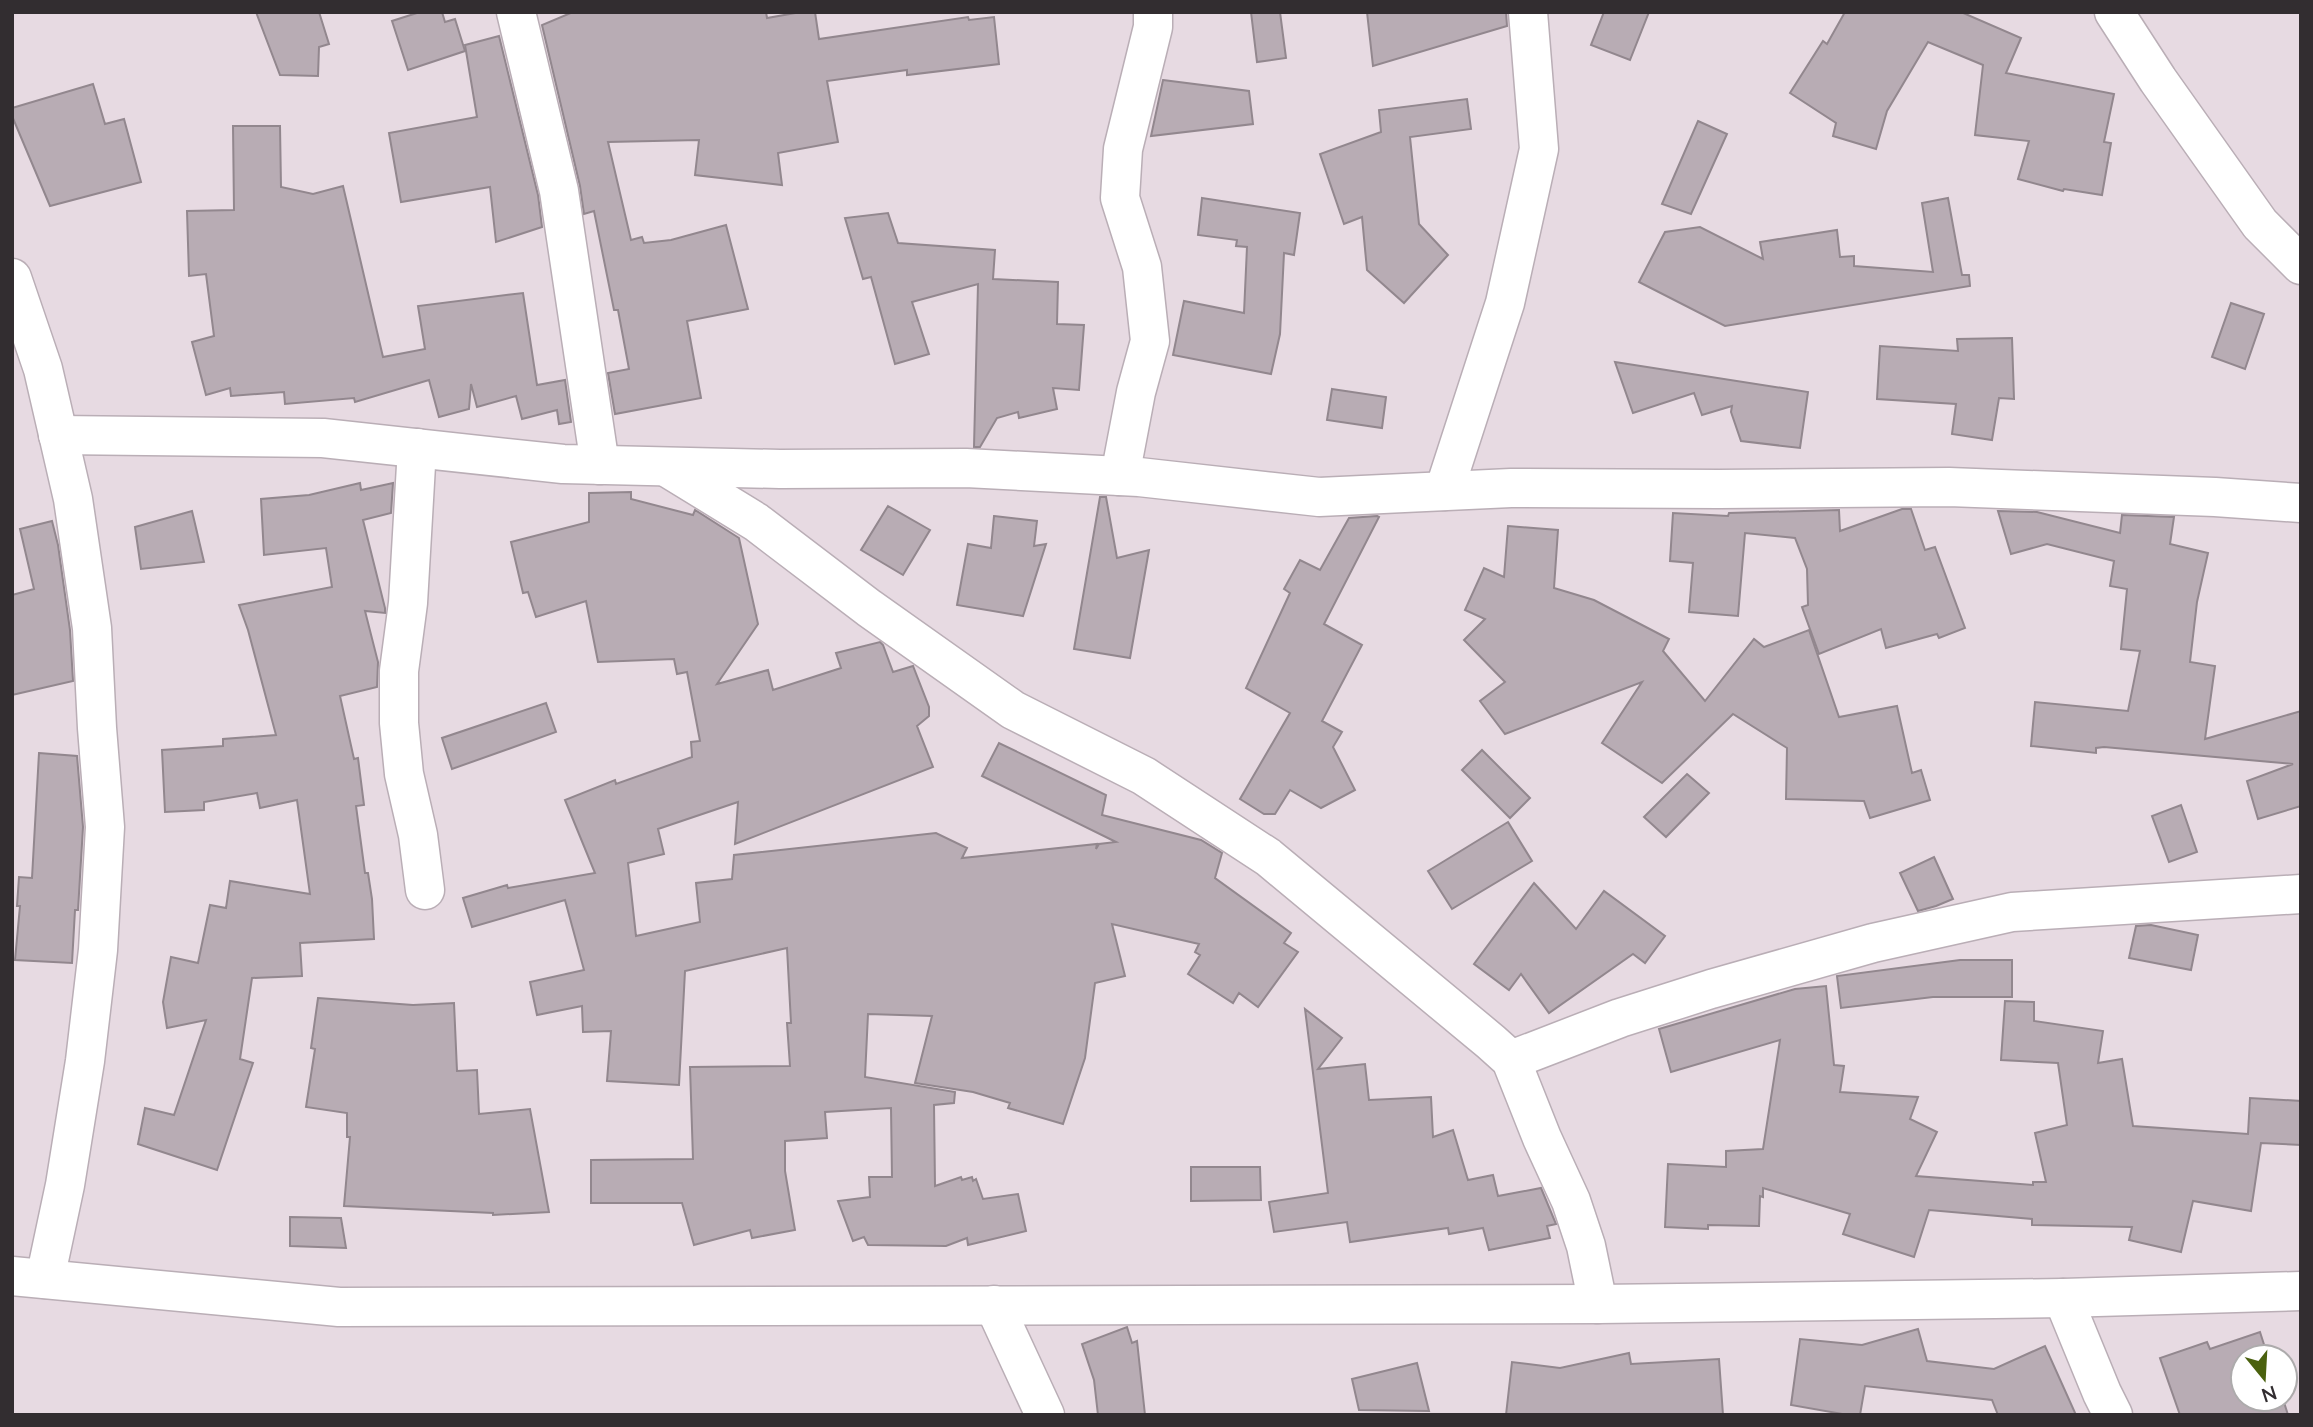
<svg xmlns="http://www.w3.org/2000/svg" width="2313" height="1427" viewBox="0 0 2313 1427" font-family="Lato,sans-serif">
<rect width="100%" height="100%" fill="#e7dae2"/>
<g fill="#b8acb4" stroke="#92878e" stroke-width="2">
<polygon points="256,12 319,12 329,44 319,47 318,76 280,75"/>
<polygon points="420,12 442,12 445,22 455,19 465,51 408,70 392,21"/>
<polygon points="573,12 766,12 767,18 801,12 815,12 819,39 968,17 969,20 994,17 999,64 907,75 907,70 827,81 838,142 778,153 782,185 695,175 699,140 608,142 631,240 642,237 644,243 671,240 726,225 748,309 687,321 701,398 615,414 608,373 629,369 618,310 614,310 594,211 584,214 580,186 542,25"/>
<polygon points="1251,12 1280,12 1286,58 1257,62"/>
<polygon points="1367,12 1506,12 1507,26 1373,66"/>
<polygon points="1604,12 1649,12 1630,60 1591,45"/>
<polygon points="1845,12 1961,12 2021,38 2006,73 2114,94 2104,142 2111,143 2102,195 2064,189 2063,191 2018,179 2029,141 1975,135 1983,65 1928,42 1887,111 1876,149 1833,136 1836,123 1790,93 1823,41 1827,44"/>
<polygon points="499,36 538,195 542,227 496,242 490,187 401,202 389,133 477,117 465,45"/>
<polygon points="1163,80 1249,91 1253,124 1151,136"/>
<polygon points="93,84 105,124 124,119 141,182 50,206 12,116 12,108"/>
<polygon points="1467,99 1471,129 1410,137 1419,224 1448,255 1404,303 1367,270 1362,217 1344,224 1320,154 1381,132 1379,110"/>
<polygon points="1698,121 1727,134 1691,214 1662,204"/>
<polygon points="233,126 280,126 281,187 313,194 343,186 383,357 425,349 418,306 523,293 537,385 565,380 571,422 559,424 557,410 522,419 516,396 477,407 471,384 469,409 439,417 429,380 355,402 354,398 285,404 284,392 231,396 230,388 206,395 192,342 214,336 206,274 189,276 187,211 234,210"/>
<polygon points="1202,198 1300,213 1294,255 1284,253 1280,334 1271,374 1173,355 1184,301 1244,313 1247,247 1236,246 1237,240 1198,235"/>
<polygon points="1948,198 1962,275 1969,275 1970,286 1725,326 1639,282 1665,232 1700,227 1763,259 1760,242 1837,230 1840,257 1854,256 1854,266 1933,272 1922,203"/>
<polygon points="888,213 898,243 995,250 993,279 1058,282 1057,324 1084,325 1079,390 1053,388 1057,409 1019,418 1018,412 997,418 980,447 974,447 978,284 912,302 929,354 895,364 871,277 863,279 845,218"/>
<polygon points="2231,303 2264,314 2245,369 2212,357"/>
<polygon points="2012,338 2014,399 1999,398 1992,440 1952,434 1956,404 1877,399 1880,346 1958,351 1957,339"/>
<polygon points="1615,362 1808,392 1800,448 1741,441 1731,412 1732,406 1702,415 1694,393 1633,413"/>
<polygon points="1332,389 1386,397 1382,428 1327,420"/>
<polygon points="360,483 361,490 393,483 391,513 363,520 385,608 385,613 365,611 378,662 377,687 340,696 354,759 358,758 364,805 356,806 365,873 368,873 372,899 374,939 300,943 302,976 252,978 240,1059 253,1063 217,1170 138,1144 145,1108 174,1115 206,1020 167,1028 163,1002 171,957 198,963 210,905 226,908 230,881 310,894 297,800 260,808 257,793 204,802 204,810 165,812 162,750 223,746 223,739 276,735 248,630 239,605 332,587 326,548 264,555 261,499 309,495"/>
<polygon points="631,492 631,499 693,515 695,510 739,538 758,624 717,684 768,670 773,690 841,668 836,653 880,642 883,645 893,672 913,666 929,707 929,716 917,726 933,767 735,844 738,802 658,829 664,854 628,863 636,936 700,922 696,883 732,879 734,855 936,833 967,848 962,858 1097,844 1096,849 1099,844 1116,842 982,776 999,743 1106,795 1102,815 1201,840 1222,853 1215,878 1291,933 1284,943 1298,952 1258,1007 1239,993 1233,1003 1188,974 1200,955 1195,952 1199,944 1112,924 1125,976 1095,983 1085,1058 1063,1124 1008,1108 1010,1103 973,1092 915,1083 932,1016 868,1014 865,1077 955,1092 954,1103 934,1105 935,1186 961,1177 962,1180 972,1177 973,1181 976,1179 983,1199 1018,1194 1026,1231 968,1245 967,1238 946,1246 868,1245 864,1237 853,1241 838,1201 870,1197 869,1177 892,1177 891,1108 825,1112 827,1138 785,1141 785,1171 795,1230 752,1238 750,1230 694,1245 682,1203 591,1203 591,1160 693,1159 690,1067 790,1066 787,1023 791,1023 787,948 685,971 679,1085 607,1081 611,1031 583,1032 582,1006 537,1015 530,982 584,970 565,900 472,927 463,898 507,885 508,888 595,873 565,800 615,780 616,784 692,757 691,742 700,741 687,672 677,674 674,659 598,662 586,601 536,617 528,592 523,593 511,542 589,522 589,493"/>
<polygon points="1100,497 1106,497 1117,558 1149,550 1130,658 1074,649"/>
<polygon points="888,506 930,530 903,575 861,550"/>
<polygon points="1902,509 1911,509 1925,550 1935,547 1965,628 1939,638 1937,634 1886,648 1881,629 1819,654 1802,607 1808,605 1807,569 1795,538 1745,533 1738,616 1689,612 1693,563 1670,561 1673,513 1728,516 1729,513 1839,510 1840,531"/>
<polygon points="192,511 204,562 141,569 135,527"/>
<polygon points="1998,511 2037,512 2120,533 2122,515 2174,517 2170,544 2208,553 2197,602 2190,662 2215,666 2205,739 2301,711 2301,806 2258,819 2247,781 2293,764 2104,747 2096,748 2096,753 2031,746 2035,702 2128,711 2140,651 2121,649 2127,589 2110,586 2114,561 2047,544 2011,554"/>
<polygon points="994,516 1037,521 1034,546 1046,544 1023,616 957,605 968,544 991,548"/>
<polygon points="1377,516 1379,517 1324,624 1362,645 1322,721 1342,732 1333,747 1355,790 1321,808 1290,790 1275,814 1264,814 1240,799 1290,713 1246,688 1290,593 1284,589 1300,560 1320,570 1349,518"/>
<polygon points="52,521 58,545 70,630 73,681 12,695 12,595 34,589 20,529"/>
<polygon points="1508,526 1558,530 1554,588 1594,600 1669,639 1663,651 1705,701 1754,639 1764,647 1809,630 1839,717 1897,706 1912,773 1921,770 1930,800 1870,818 1864,801 1786,799 1787,748 1733,714 1662,783 1602,743 1642,682 1505,734 1480,701 1505,682 1464,640 1485,619 1465,610 1484,568 1504,577"/>
<polygon points="546,703 556,732 452,769 442,738"/>
<polygon points="1482,750 1530,798 1510,818 1462,770"/>
<polygon points="39,753 77,756 83,827 78,910 75,910 72,963 15,960 20,906 17,906 19,877 32,878"/>
<polygon points="1687,774 1709,793 1666,837 1644,817"/>
<polygon points="2181,805 2197,852 2169,862 2152,816"/>
<polygon points="1508,822 1532,861 1452,909 1428,871"/>
<polygon points="1934,857 1953,899 1936,906 1918,911 1900,873"/>
<polygon points="1534,883 1576,929 1604,891 1665,936 1645,963 1633,954 1549,1013 1521,974 1509,990 1474,964"/>
<polygon points="2151,925 2198,935 2191,970 2129,958 2136,926"/>
<polygon points="1960,960 2012,960 2012,997 1933,997 1841,1008 1837,976"/>
<polygon points="1826,986 1834,1065 1844,1066 1840,1092 1918,1097 1910,1119 1937,1132 1916,1176 2033,1185 2033,1182 2046,1182 2035,1133 2067,1125 2058,1063 2001,1060 2005,1001 2034,1002 2034,1021 2103,1031 2098,1063 2122,1059 2133,1126 2248,1134 2250,1098 2301,1101 2301,1145 2261,1143 2251,1211 2193,1201 2181,1252 2129,1240 2132,1227 2032,1225 2032,1219 1929,1210 1914,1257 1843,1234 1850,1214 1763,1188 1763,1197 1760,1196 1759,1226 1708,1225 1708,1229 1665,1227 1668,1164 1726,1167 1726,1151 1763,1149 1780,1040 1671,1072 1659,1029 1795,989"/>
<polygon points="318,998 413,1005 454,1003 457,1071 477,1070 479,1114 530,1109 549,1212 493,1215 493,1213 344,1206 350,1137 347,1137 347,1113 306,1107 315,1049 311,1048"/>
<polygon points="1305,1009 1342,1038 1318,1069 1365,1064 1369,1100 1431,1097 1433,1137 1453,1130 1468,1180 1493,1175 1498,1196 1541,1188 1556,1224 1547,1226 1550,1238 1489,1250 1483,1228 1449,1234 1448,1228 1350,1242 1347,1222 1274,1232 1269,1202 1328,1193"/>
<polygon points="1191,1167 1260,1167 1261,1200 1191,1201"/>
<polygon points="290,1217 341,1218 346,1248 290,1246"/>
<polygon points="1127,1327 1132,1343 1137,1341 1145,1415 1098,1415 1094,1380 1082,1344"/>
<polygon points="1918,1329 1927,1361 1994,1369 2045,1346 2076,1415 1998,1415 1992,1400 1865,1386 1860,1415 1848,1415 1791,1405 1800,1339 1862,1345"/>
<polygon points="2260,1332 2268,1357 2243,1357 2243,1399 2283,1399 2288,1415 2180,1415 2160,1358 2207,1342 2210,1349"/>
<polygon points="1629,1353 1631,1364 1719,1359 1723,1415 1506,1415 1512,1362 1560,1368"/>
<polygon points="1417,1363 1429,1411 1359,1410 1352,1379"/>
</g>
<g fill="none" stroke-linecap="round" stroke-linejoin="round">
<g stroke="#baaeb6" stroke-width="41">
<g id="minor">
<polyline points="516,12 559,191 600,465"/>
<polyline points="2114,12 2158,80 2260,224 2301,265"/>
<polyline points="12,278 43,369 73,499 92,628 97,728 105,827 98,950 85,1061 65,1185 45,1279"/>
<polyline points="58,435 323,438 563,464 780,469 966,468 1139,477 1319,497 1511,488 1719,489 1949,487 2215,497 2301,503"/>
<polyline points="417,448 408,603 399,671 399,723 404,774 418,835 425,890"/>
<polyline points="668,468 756,522 869,608 1013,710 1144,776 1268,857 1491,1042 1511,1060 1542,1138 1571,1201 1586,1246 1598,1304"/>
<polyline points="1120,476 1136,392 1150,341 1142,267 1120,198 1123,149 1153,27 1153,12"/>
<polyline points="1444,491 1505,303 1539,149 1528,12"/>
<polyline points="1511,1060 1620,1018 1711,989 1873,943 2012,912 2301,894"/>
<polyline points="12,1276 339,1307 1598,1304 2063,1298 2301,1291"/>
<polyline points="2063,1298 2102,1393 2113,1415"/>
<polyline points="994,1305 1045,1415"/>
</g>
</g>
<use href="#minor" stroke="#fff" stroke-width="38"/>
</g>
<rect width="2313" height="1427" fill="none" stroke="#322d30" stroke-width="28"/>
<g transform="translate(2264 1378) rotate(162)"><circle r="33" fill="#ffffff" stroke="#adabac" stroke-width="2"/>
<path d="M0-5L12 26L0 18L-12 26Z" fill="#4a610e"/>
<text y="-10" font-size="19" font-weight="bold" text-anchor="middle" fill="#322d30">N</text>
</g>
</svg>
